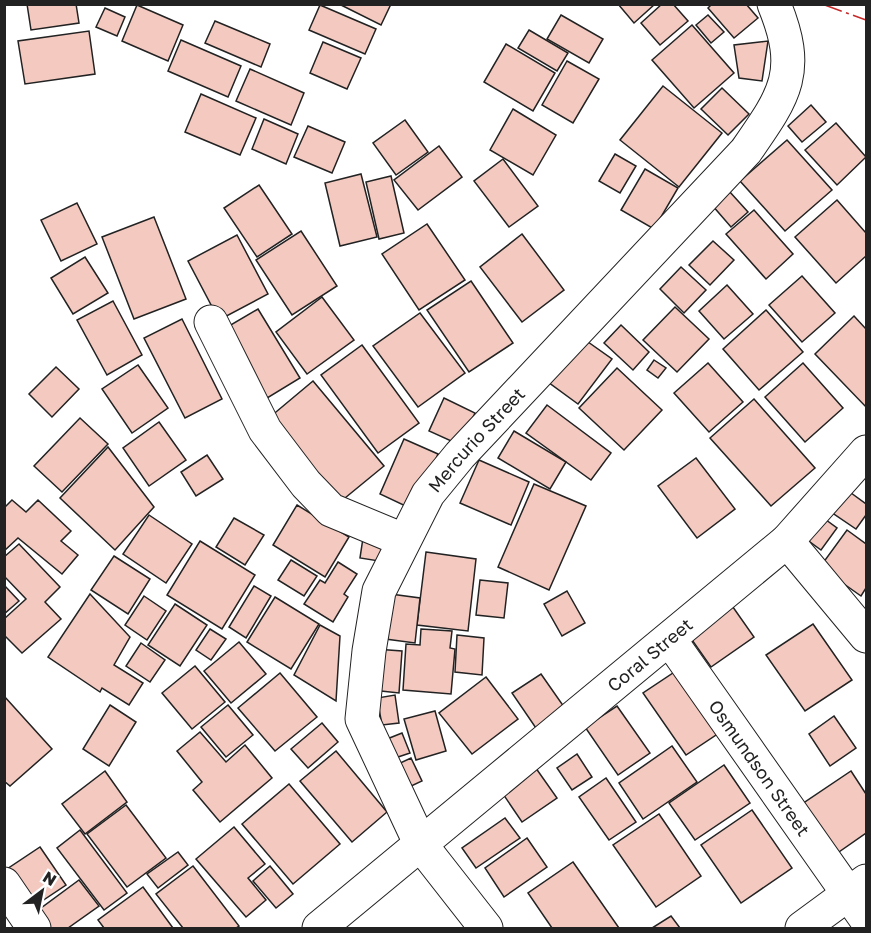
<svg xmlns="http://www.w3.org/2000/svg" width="871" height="933" viewBox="0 0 871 933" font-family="'Golos Text',sans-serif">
<rect width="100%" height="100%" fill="#fff"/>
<g fill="#f3c9c0" stroke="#222" stroke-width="1.5">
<polygon points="27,4 76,4 79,23 31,30"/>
<polygon points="339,4 391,4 381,25"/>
<polygon points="618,4 655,4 634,23"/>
<polygon points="662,4 673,4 688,21 660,45 641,23"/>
<polygon points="712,4 746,4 758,18 734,38 708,8"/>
<polygon points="137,5 183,25 168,61 122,41"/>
<polygon points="320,5 376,29 365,54 309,30"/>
<polygon points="105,8 125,17 117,36 96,27"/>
<polygon points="561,15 603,39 589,63 547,39"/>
<polygon points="708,15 724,32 711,43 696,25"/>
<polygon points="215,21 270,44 261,67 205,43"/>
<polygon points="692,25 734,73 694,108 652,60"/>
<polygon points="529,30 568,53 557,71 518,48"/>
<polygon points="89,31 95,74 25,84 18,41"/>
<polygon points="181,40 241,66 228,97 168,71"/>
<polygon points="768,41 762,81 739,78 734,45"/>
<polygon points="323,42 361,58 347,89 310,73"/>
<polygon points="506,44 555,73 533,111 484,82"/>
<polygon points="567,61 599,79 573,123 542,105"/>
<polygon points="250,69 304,93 291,125 236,101"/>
<polygon points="663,86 722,133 679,187 620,140"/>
<polygon points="722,88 749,114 728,135 701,109"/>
<polygon points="201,94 256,118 240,155 185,132"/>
<polygon points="811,105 826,122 802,142 788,126"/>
<polygon points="513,109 556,135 533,175 490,150"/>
<polygon points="264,119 298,134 286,164 252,149"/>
<polygon points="405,120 428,152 396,175 373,143"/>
<polygon points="836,123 866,157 837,185 805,150"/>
<polygon points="308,126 345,142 332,173 294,157"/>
<polygon points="787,140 832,190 785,231 740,181"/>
<polygon points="439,146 462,177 418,210 394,180"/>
<polygon points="615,154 636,166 620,193 599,181"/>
<polygon points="503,159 538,206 509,227 474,181"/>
<polygon points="645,169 678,188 654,229 621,210"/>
<polygon points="361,174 377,237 340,246 325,183"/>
<polygon points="391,176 404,233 379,239 366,182"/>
<polygon points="259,185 292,234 257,257 224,208"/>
<polygon points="729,191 748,212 731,227 712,205"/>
<polygon points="837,200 866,233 866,256 836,283 795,237"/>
<polygon points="77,203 97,244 61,261 41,220"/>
<polygon points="754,210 793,254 766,279 726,234"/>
<polygon points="154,217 186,299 134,319 102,237"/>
<polygon points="427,224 465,280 419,310 382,254"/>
<polygon points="301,231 337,286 292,315 256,260"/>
<polygon points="522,234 564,290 522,322 480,267"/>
<polygon points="237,235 268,294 219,320 188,261"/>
<polygon points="713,241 734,260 710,285 689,265"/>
<polygon points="85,257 108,293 73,314 51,278"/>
<polygon points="681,267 706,290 684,313 660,289"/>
<polygon points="802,276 835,313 802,342 769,305"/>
<polygon points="471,281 513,343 469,372 427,310"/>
<polygon points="727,285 753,314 724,339 699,311"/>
<polygon points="322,297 354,340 307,374 276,332"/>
<polygon points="113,301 142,355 107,375 77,320"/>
<polygon points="675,307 709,339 677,372 643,340"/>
<polygon points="258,309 300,378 259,403 217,333"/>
<polygon points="766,310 803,352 759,390 723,349"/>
<polygon points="420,313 465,373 418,407 373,346"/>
<polygon points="854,316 866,329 866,407 815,354"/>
<polygon points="182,319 222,399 185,418 144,338"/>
<polygon points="621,325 649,352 633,370 604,343"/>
<polygon points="581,337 612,359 578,404 548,382"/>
<polygon points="362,345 419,423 378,453 321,375"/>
<polygon points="654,360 666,368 658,378 647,370"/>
<polygon points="708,363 743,402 709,432 674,393"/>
<polygon points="803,363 843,408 805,442 765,397"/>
<polygon points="138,365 168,408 132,433 102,389"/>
<polygon points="56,367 79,389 52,417 29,394"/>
<polygon points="617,368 662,410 624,450 579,408"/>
<polygon points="313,381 384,466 334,507 264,422"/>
<polygon points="444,398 475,413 460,445 429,431"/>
<polygon points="754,399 815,468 771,506 710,438"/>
<polygon points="547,405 611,453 591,480 526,433"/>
<polygon points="80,418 108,444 62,492 34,466"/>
<polygon points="159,422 186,460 149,486 123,448"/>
<polygon points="514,431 566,462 550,489 498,458"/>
<polygon points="404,439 438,454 414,510 380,494"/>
<polygon points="108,447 154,507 115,550 60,498"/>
<polygon points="207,455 223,479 196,496 181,472"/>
<polygon points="696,458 735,509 697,538 658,486"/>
<polygon points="479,460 529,482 511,525 460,503"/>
<polygon points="534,484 586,506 549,590 498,567"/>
<polygon points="847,490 866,504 866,515 856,529 831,512"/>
<polygon points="12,500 26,512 38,500 71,531 61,541 78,555 62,574 18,538 4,551 4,508"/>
<polygon points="297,505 349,537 325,577 273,545"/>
<polygon points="149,515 192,544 166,583 123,554"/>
<polygon points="822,517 837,528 821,550 806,539"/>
<polygon points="234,518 264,535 245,565 216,547"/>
<polygon points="847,530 866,544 866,588 861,596 820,567"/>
<polygon points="363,538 389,542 385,562 360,558"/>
<polygon points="200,541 255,575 222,629 167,595"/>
<polygon points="19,544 60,587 45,602 61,619 22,653 4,635 4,619 26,599 4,576 4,557"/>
<polygon points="426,552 476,559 468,631 417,625"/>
<polygon points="114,556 150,579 128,614 91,590"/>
<polygon points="291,560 317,576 304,596 278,580"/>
<polygon points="338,562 357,574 344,594 348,597 333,622 304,604 320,580 325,583"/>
<polygon points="480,580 508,583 504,618 476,615"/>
<polygon points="4,585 19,601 4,614"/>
<polygon points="254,586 271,596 246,638 229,627"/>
<polygon points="567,591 585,623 562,636 544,604"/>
<polygon points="383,593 420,598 415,643 378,638"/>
<polygon points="90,594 130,637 114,665 143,683 129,705 102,688 100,692 48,657"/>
<polygon points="144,596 166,611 147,640 125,625"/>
<polygon points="275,597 319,624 291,669 247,642"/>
<polygon points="728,600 754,637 711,667 685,630"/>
<polygon points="175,604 207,625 180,666 148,645"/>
<polygon points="813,624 852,680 805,711 766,655"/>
<polygon points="320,625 340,636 336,701 294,675"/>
<polygon points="210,629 226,639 211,660 196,650"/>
<polygon points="421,629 452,631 450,648 455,649 451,694 403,690 406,644 420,645"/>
<polygon points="457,635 484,638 482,675 455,672"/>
<polygon points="239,642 266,674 231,703 204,671"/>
<polygon points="141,643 165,660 150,682 126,666"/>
<polygon points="375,649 402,651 399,693 372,690"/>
<polygon points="195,666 225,702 192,729 162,693"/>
<polygon points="682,667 725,729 686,755 643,693"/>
<polygon points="280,673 317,717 275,751 238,708"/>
<polygon points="541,674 569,714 540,734 512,693"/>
<polygon points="486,677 518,719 472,754 439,713"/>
<polygon points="395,695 399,723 382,725 377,698"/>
<polygon points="4,696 52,749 10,786 4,781"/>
<polygon points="110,705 136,722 109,766 83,749"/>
<polygon points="228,705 253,735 226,757 201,727"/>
<polygon points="617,706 650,753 618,775 585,727"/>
<polygon points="435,711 446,751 416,760 404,719"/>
<polygon points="834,716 856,748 830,766 809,734"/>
<polygon points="322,723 338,742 308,768 291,749"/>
<polygon points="200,732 226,762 245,745 272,778 220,822 193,790 202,782 177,751"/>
<polygon points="402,733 410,753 395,758 387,739"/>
<polygon points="672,746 697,782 643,819 619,783"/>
<polygon points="336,751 387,812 352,842 300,781"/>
<polygon points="577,754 592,777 572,790 557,768"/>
<polygon points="411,758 422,781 407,788 396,765"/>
<polygon points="533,764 557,798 522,822 499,788"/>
<polygon points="724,765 750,803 695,840 669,803"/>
<polygon points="105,771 127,802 85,834 62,804"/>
<polygon points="851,771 866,794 866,833 836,854 802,804"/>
<polygon points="606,778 636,822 609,840 579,797"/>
<polygon points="289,784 340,844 293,884 242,824"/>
<polygon points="126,805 166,858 127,887 87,834"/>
<polygon points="752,810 792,868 741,903 701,845"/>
<polygon points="659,814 701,876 656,907 613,845"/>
<polygon points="505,818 520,838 476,868 462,848"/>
<polygon points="234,827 265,864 248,878 266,900 246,917 196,859"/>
<polygon points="80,830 127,893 104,910 57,848"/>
<polygon points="527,838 547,867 504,897 485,868"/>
<polygon points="40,847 66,885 27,911 4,871"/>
<polygon points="178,852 188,865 158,888 147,874"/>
<polygon points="573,862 619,928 552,928 528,893"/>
<polygon points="193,866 239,926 236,928 183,928 156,894"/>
<polygon points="270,866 293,894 276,908 253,881"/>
<polygon points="79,880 99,906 68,928 43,928 33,914"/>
<polygon points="143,887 173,928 104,928 98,920"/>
<polygon points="671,916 680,928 652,928"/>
</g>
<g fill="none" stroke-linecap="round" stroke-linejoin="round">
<g stroke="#222" stroke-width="35">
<g id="minor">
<polyline points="211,322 265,430 306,484 331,510 403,540"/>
<polyline points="787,541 866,636"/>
<path id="s1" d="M 670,640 L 866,919"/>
<polyline points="4,884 34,928"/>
<path id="s2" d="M 319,928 L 787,541 L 866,452"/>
<path id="s3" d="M 486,928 L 421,845 L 362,719 L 369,651 L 379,591 L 428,494 L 460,455 L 746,151 C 785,95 802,72 774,4"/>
<polyline points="802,928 866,881"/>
</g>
</g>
<use href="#minor" stroke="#fff" stroke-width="33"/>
<polyline stroke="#c62828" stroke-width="1.5" stroke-dasharray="21 4.5 3 4.5" stroke-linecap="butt" points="822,4 866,20"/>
</g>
<g text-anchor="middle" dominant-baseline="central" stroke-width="4.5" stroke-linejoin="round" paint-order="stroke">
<g font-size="18" fill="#222" stroke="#fff">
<text stroke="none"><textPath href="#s3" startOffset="555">Mercurio Street</textPath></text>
<text stroke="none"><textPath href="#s2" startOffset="429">Coral Street</textPath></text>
<text stroke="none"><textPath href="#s1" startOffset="156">Osmundson Street</textPath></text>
</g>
</g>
<rect width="871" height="933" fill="none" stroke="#222222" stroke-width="12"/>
<g transform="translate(42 891) rotate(32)" stroke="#ffffff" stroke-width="4.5" paint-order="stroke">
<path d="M0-4.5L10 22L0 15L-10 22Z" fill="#222222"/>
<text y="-9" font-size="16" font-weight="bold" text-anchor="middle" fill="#222222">N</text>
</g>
</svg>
